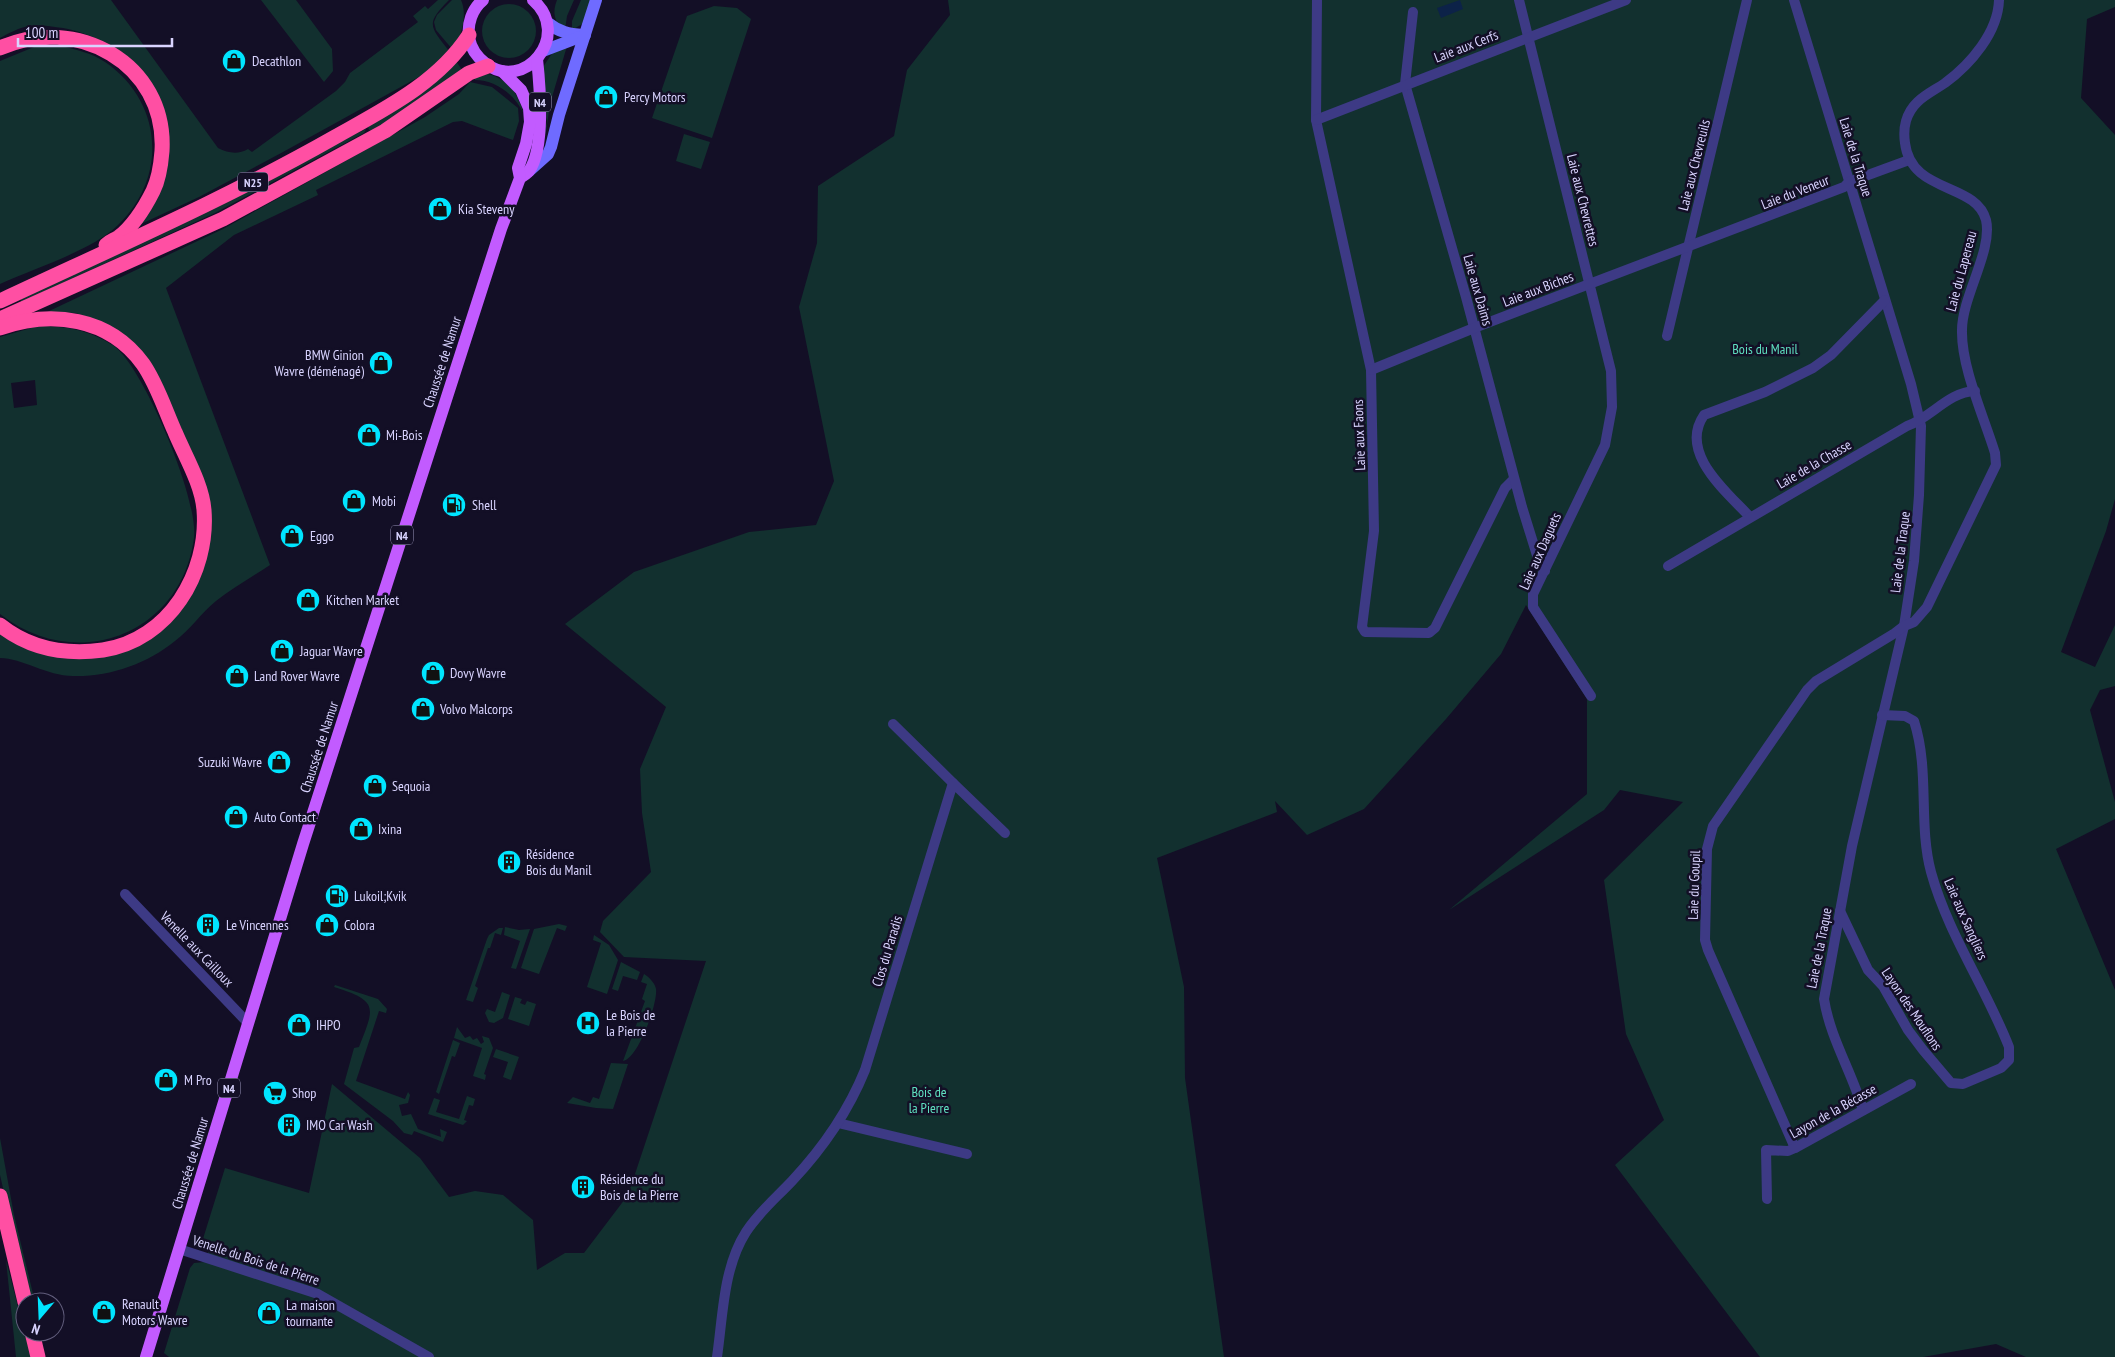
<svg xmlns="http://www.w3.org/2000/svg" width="2115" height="1357" viewBox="0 0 2115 1357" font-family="'PT Sans Narrow',sans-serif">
<rect width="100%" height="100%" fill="#130f26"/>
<g fill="#12302f" fill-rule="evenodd">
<path d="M 0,0 L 111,0 L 218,148 C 228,153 238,155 248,149 L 252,152 L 336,91 L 345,82 L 350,73 L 418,22 L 413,16 L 425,6 L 428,9 L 438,0 L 449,0 C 425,24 430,26 449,51 L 431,69 L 417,78 L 283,152 L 199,197 L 141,224 C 150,199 170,163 169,137 C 165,79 117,38 63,28 C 52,27 39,24 28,26 C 19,28 9,33 0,38 Z"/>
<polygon points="261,0 296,0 332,49 333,71 324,82"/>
<path d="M 452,0 L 461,0 C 468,16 461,36 453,50 L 436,30 L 434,22 L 437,15 Z"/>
<path d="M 557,0 L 574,0 L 567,16 L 565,30 C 554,23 552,12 557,0 Z"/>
<polygon points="581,0 591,0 584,23 572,30 572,21"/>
<polygon points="948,0 2115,0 2115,7 2087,19 2081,98 2115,135 2115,499 2106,531 2061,652 2095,667 2115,625 2115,686 2100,690 2090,710 2115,802 2115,819 2056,849 2115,990 2115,1357 2026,1357 1996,1344 1923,1357 1760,1357 1615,1165 1664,1120 1626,1034 1604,880 1683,802 1620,790 1604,810 1449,910 1587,794 1587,699 1526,605 1501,654 1446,719 1364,809 1307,835 1275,801 1277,812 1157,858 1184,987 1185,1078 1224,1357 169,1357 164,1353 190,1268 194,1263 205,1262 209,1250 202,1247 202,1242 225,1168 309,1193 332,1084 420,1158 449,1197 475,1191 503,1195 533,1220 537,1270 565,1253 584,1253 628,1195 706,961 624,957 600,932 603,921 651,872 642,813 640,769 666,707 565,624 634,572 749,532 816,525 834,481 799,307 817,243 818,186 894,136 907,70 950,15"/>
<circle cx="509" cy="31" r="27"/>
<polygon points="714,6 737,8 751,19 712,138 652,118 687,16"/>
<path d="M 62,46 C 77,50 92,53 105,62 C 162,101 169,176 118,225 C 91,251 35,268 0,284 L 0,61 L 34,47 Z"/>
<polygon points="567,46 550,104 546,132 542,143 547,122 543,67 553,52"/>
<polygon points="456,61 462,70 375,131 369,130 368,127"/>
<path d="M 488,74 C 510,80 517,93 524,114 C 515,95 496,80 475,80 L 474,77 Z"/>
<path d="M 470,82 L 492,87 L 518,108 L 519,121 L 513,140 L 462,121 L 453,122 L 316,190 L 318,195 L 234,235 L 166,288 L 270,565 C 252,577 233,588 216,601 C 201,613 190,630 175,641 C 147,664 109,677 73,676 C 47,676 22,658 0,658 L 0,633 L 85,658 L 174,617 L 210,520 L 157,373 L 98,321 L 76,313 L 47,312 L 223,229 L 425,117 L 459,94 Z"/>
<polygon points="366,129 364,133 215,213 21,302 21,298"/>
<polygon points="684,134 710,142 701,169 676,161"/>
<path d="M 38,326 C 66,326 90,330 114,346 C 144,368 199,500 194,538 C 181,635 76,674 0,614 L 0,337 ZM 35,380 L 37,405 L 14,408 L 11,383 Z"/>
<polygon points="559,924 567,926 565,931 557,928 539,974 521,968 534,929"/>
<polygon points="505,927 519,930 530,929 516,969 511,968 520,941 504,935"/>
<polygon points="499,928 503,928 501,935 495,933 490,948 488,948 475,986 478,988 473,1002 466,1000 487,939 489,935"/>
<polygon points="594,935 609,945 618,960 607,994 587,987 601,943 593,940"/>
<polygon points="621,962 640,972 637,980 623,976 618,991 612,989"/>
<path d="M 644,974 C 649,977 655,983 656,989 C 658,1003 638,1059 623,1061 L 645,1001 L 642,999 L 647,984 L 641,982 Z"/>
<path d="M 335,985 L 378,999 L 387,1009 L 386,1013 L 379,1011 L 356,1081 L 405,1099 L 408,1092 L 410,1095 L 408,1103 L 399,1105 L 402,1116 L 411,1114 L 418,1129 L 441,1137 L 440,1129 L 447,1132 L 443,1142 L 414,1131 L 412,1135 L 404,1133 L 393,1121 L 344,1084 L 354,1048 L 359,1047 C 374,1008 380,1001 334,987 Z"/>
<polygon points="502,992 510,995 503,1018 494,1023 489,1022 485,1013 487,1009 495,1012"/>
<polygon points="515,997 522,999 520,1003 525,1005 527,1001 536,1004 529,1026 508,1019"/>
<polygon points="457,1027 465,1038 470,1036 473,1040 477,1038 481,1044 484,1042 482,1036 489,1038 493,1048 484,1074 486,1075 485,1080 473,1076 482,1048 454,1038"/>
<polygon points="453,1040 460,1043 455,1057 452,1056 439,1094 436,1092"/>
<polygon points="496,1049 519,1057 511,1080 503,1077 508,1062 493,1057"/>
<polygon points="611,1063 628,1064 613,1109 596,1108 567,1103 573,1097 590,1103 593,1097 599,1099"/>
<polygon points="467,1096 475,1099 473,1106 469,1105 464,1120 467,1121 463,1125 428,1114 434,1098 440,1100 436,1112 459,1119"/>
<polygon points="0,1138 14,1215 35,1302 29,1302 0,1175"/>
<polygon points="6,1260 28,1346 32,1357 16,1357"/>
</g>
<polygon fill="#0c2248" points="1460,0 1463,9 1441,18 1437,8"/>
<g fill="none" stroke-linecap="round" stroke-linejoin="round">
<g stroke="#3d3a85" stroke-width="10">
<polyline points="1317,0 1316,120 1371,370 1374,531 1362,627 1365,632 1429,633 1435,628 1505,488 1514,479"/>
<polyline points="1519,0 1611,371 1612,407 1605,445 1533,594 1533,607 1591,696"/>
<path d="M 1794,0 L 1911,384 L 1921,426 L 1919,495 L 1914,561 L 1904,626 L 1852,846 L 1824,999 C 1830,1038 1852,1072 1863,1110"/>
<polyline points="1413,12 1405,84 1466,297 1522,507 1540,565 1545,571"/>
<polyline points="1316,120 1626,0"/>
<polyline points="1667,336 1747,0"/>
<polyline points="1371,370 1474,328 1844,187 1849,182 1909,160"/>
<path d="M 1750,517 C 1727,492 1678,453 1704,415 L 1765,392 L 1813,368 L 1831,355 L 1885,300"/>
<path d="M 1668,566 L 1907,426 C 1931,418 1948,392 1975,391"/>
<polyline points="893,724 953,783"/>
<polyline points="125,894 248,1023"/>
<path d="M 1840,911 L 1868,970 L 1883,986 L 1908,1030 L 1923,1050 L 1951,1083 L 1963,1084 L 2001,1068 L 2009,1060 L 2009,1047 C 1986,988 1948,934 1931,872 C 1918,824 1930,770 1914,721 L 1905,716 L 1882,715"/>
<polyline points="838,1123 967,1154"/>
<path d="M 1795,1148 L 1708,950 L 1705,940 L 1707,849 L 1713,826 L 1807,690 L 1816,681 L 1895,633 L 1904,626 L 1914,622 L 1927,607 L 1996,465 L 1995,453 C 1984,417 1961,367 1962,330 C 1962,297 1993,250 1986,220 C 1976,182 1911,194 1905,143 C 1904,136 1904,128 1906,121 C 1912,100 1929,94 1945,83 C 1971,64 1998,32 1999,0"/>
<polyline points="1767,1199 1766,1150 1788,1151 1795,1148 1911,1084"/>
<polyline points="179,1249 318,1294 429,1357"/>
<path d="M 717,1357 C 723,1316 723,1268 746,1232 C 759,1212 776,1198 792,1181 C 823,1148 848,1112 865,1070 L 953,783 L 1005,833"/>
</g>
<g stroke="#6f6bff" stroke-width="12">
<path d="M 548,23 C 559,32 569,34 583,35"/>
<polyline points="543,51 585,35"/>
<polyline points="529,171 548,154 551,147 559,115 596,0"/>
</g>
<g stroke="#c25bff" stroke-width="12">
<path d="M 483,0 C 472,9 467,24 469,38 C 471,48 477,57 485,63 C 524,94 573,35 533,0"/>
<path d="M 520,178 C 522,176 527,174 529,171 C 545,149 540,86 537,59"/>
<polyline points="146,1357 303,844 501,229 520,178 518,168 526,144 530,122 529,108 521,90 502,71"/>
</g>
<g stroke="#ff4fa3" stroke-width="15">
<path d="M 0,48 C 75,14 167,63 162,151 C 161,164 159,179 153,191 C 145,207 133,226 119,237 C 115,240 110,241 106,245"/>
<path d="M 0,301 C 113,248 226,199 335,137 C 383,110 438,83 469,35"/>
<polyline points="0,319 223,219 385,131 469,73 488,66"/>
<path d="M 0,328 C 51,310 109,317 143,364 C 157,384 165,410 175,432 C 185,456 202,484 204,510 C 209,573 169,640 103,650 C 66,655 30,649 0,625"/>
<polyline points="0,1196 25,1302"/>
<polyline points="32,1332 38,1357"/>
</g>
</g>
<defs>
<g id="shop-disc" transform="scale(1.25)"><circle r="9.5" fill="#00e5ff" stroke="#130f26"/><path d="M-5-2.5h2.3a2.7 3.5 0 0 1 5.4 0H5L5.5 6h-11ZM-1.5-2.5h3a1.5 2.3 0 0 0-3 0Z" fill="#111"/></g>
<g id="fuel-disc" transform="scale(1.25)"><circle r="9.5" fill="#00e5ff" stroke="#130f26"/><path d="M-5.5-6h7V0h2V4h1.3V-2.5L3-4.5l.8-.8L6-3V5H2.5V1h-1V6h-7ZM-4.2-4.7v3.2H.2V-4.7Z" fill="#111"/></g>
<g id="building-disc" transform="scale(1.25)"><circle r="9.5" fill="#00e5ff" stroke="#130f26"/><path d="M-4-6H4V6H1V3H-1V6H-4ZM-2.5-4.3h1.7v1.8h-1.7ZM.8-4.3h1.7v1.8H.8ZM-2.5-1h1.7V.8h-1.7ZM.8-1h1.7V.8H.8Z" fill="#111"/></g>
<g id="hospital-disc" transform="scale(1.25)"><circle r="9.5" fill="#00e5ff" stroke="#130f26"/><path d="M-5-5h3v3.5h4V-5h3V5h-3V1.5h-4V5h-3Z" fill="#111"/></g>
<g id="supermarket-disc" transform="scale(1.25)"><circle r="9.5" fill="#00e5ff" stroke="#130f26"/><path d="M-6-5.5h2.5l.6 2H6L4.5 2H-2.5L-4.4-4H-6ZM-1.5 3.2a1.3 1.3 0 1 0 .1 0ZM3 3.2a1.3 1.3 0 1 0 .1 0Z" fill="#111"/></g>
</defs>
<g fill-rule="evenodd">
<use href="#shop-disc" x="234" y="61"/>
<use href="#shop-disc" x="606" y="97"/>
<use href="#shop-disc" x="440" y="209"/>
<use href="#shop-disc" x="381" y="363"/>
<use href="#shop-disc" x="369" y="435"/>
<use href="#shop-disc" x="354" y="501"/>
<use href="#fuel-disc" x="454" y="505"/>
<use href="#shop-disc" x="292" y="536"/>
<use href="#shop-disc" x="308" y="600"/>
<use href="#shop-disc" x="282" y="651"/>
<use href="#shop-disc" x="433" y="673"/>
<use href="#shop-disc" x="237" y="676"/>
<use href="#shop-disc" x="423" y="709"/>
<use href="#shop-disc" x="279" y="762"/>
<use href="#shop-disc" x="375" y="786"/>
<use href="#shop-disc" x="236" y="817"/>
<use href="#shop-disc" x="361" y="829"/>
<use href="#building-disc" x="509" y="862"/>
<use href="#fuel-disc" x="337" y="896"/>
<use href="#building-disc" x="208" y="925"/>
<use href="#shop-disc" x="327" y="925"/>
<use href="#hospital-disc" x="588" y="1023"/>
<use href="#shop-disc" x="299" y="1025"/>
<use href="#shop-disc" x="166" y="1080"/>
<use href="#supermarket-disc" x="275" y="1093"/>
<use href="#building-disc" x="289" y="1125"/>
<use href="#building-disc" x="583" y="1187"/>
<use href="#shop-disc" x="104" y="1312"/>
<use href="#shop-disc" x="269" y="1313"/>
</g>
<g text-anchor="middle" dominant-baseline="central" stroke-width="5" stroke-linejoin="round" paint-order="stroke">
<g fill="#130f26" stroke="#9e99be" stroke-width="1">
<rect x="529" y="92.5" width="22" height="19" rx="4"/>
<rect x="238" y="172.5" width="30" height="19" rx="4"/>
<rect x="391" y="525.5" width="22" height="19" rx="4"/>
<rect x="218" y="1078.5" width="22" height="19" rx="4"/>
</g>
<g font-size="12" font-weight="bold" fill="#d9d4ff">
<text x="540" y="102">N4</text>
<text x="253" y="182">N25</text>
<text x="402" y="535">N4</text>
<text x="229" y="1088">N4</text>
</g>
<g font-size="14" fill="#d9d4ff" stroke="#130f26">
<text transform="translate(1466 46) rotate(-21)">Laie aux Cerfs</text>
<text transform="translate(1856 157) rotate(73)">Laie de la Traque</text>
<text transform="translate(1694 165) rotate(-76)">Laie aux Chevreuils</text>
<text transform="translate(1795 192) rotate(-21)">Laie du Veneur</text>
<text transform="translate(1583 200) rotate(76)">Laie aux Chevrettes</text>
<text transform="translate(1961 271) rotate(-75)">Laie du Lapereau</text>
<text transform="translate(1538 289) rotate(-21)">Laie aux Biches</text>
<text transform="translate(1478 290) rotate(74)">Laie aux Daims</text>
<text transform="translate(442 362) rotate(-72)">Chaussée de Namur</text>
<text transform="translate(1359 435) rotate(-92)">Laie aux Faons</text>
<text transform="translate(1814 464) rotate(-30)">Laie de la Chasse</text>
<text transform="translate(1540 551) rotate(-66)">Laie aux Daguets</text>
<text transform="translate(1900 552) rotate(-83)">Laie de la Traque</text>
<text transform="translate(319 747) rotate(-72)">Chaussée de Namur</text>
<text transform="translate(1694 885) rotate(-88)">Laie du Goupil</text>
<text transform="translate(1966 919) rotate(66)">Laie aux Sangliers</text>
<text transform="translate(1819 948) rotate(-79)">Laie de la Traque</text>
<text transform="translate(197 949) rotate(46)">Venelle aux Cailloux</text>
<text transform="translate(887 951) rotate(-73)">Clos du Paradis</text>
<text transform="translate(1912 1009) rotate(56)">Layon des Mouflons</text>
<text transform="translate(1833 1111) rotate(-29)">Layon de la Bécasse</text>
<text transform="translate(190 1163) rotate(-73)">Chaussée de Namur</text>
<text transform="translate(256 1260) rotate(18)">Venelle du Bois de la Pierre</text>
</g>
<g font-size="14" fill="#d9d4ff" stroke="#130f26" text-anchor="start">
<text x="252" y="61">Decathlon</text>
<text x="624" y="97">Percy Motors</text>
<text x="458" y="209">Kia Steveny</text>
<text x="364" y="355" text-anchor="end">BMW Ginion<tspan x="364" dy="16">Wavre (déménagé)</tspan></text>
<text x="386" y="435">Mi-Bois</text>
<text x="372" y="501">Mobi</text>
<text x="472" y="505">Shell</text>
<text x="310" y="536">Eggo</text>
<text x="326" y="600">Kitchen Market</text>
<text x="300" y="651">Jaguar Wavre</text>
<text x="450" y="673">Dovy Wavre</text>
<text x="254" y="676">Land Rover Wavre</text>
<text x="440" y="709">Volvo Malcorps</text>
<text x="262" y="762" text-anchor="end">Suzuki Wavre</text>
<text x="392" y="786">Sequoia</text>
<text x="254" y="817">Auto Contact</text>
<text x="378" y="829">Ixina</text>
<text x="526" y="854">Résidence<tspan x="526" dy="16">Bois du Manil</tspan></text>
<text x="354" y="896">Lukoil;Kvik</text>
<text x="226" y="925">Le Vincennes</text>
<text x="344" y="925">Colora</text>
<text x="606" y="1015">Le Bois de<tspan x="606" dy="16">la Pierre</tspan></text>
<text x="316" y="1025">IHPO</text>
<text x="184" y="1080">M Pro</text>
<text x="292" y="1093">Shop</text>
<text x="306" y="1125">IMO Car Wash</text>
<text x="600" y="1179">Résidence du<tspan x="600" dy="16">Bois de la Pierre</tspan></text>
<text x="122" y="1304">Renault<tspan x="122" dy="16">Motors Wavre</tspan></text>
<text x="286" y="1305">La maison<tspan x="286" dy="16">tournante</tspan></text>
</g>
<g font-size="14" fill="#5fe0c0" stroke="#130f26">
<text x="1765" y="349">Bois du Manil</text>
<text x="929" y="1092">Bois de<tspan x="929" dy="16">la Pierre</tspan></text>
</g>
</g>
<g transform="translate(40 1317) rotate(199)"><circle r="24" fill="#130f26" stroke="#625e7d"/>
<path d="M0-4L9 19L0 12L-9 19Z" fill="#00e5ff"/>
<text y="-8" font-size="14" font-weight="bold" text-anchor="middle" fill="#d9d4ff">N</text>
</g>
<path d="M18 38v8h154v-8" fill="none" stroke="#d9d4ff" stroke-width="2.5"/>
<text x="25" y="38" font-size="15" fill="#d9d4ff" stroke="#130f26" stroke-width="4" paint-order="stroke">100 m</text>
</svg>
